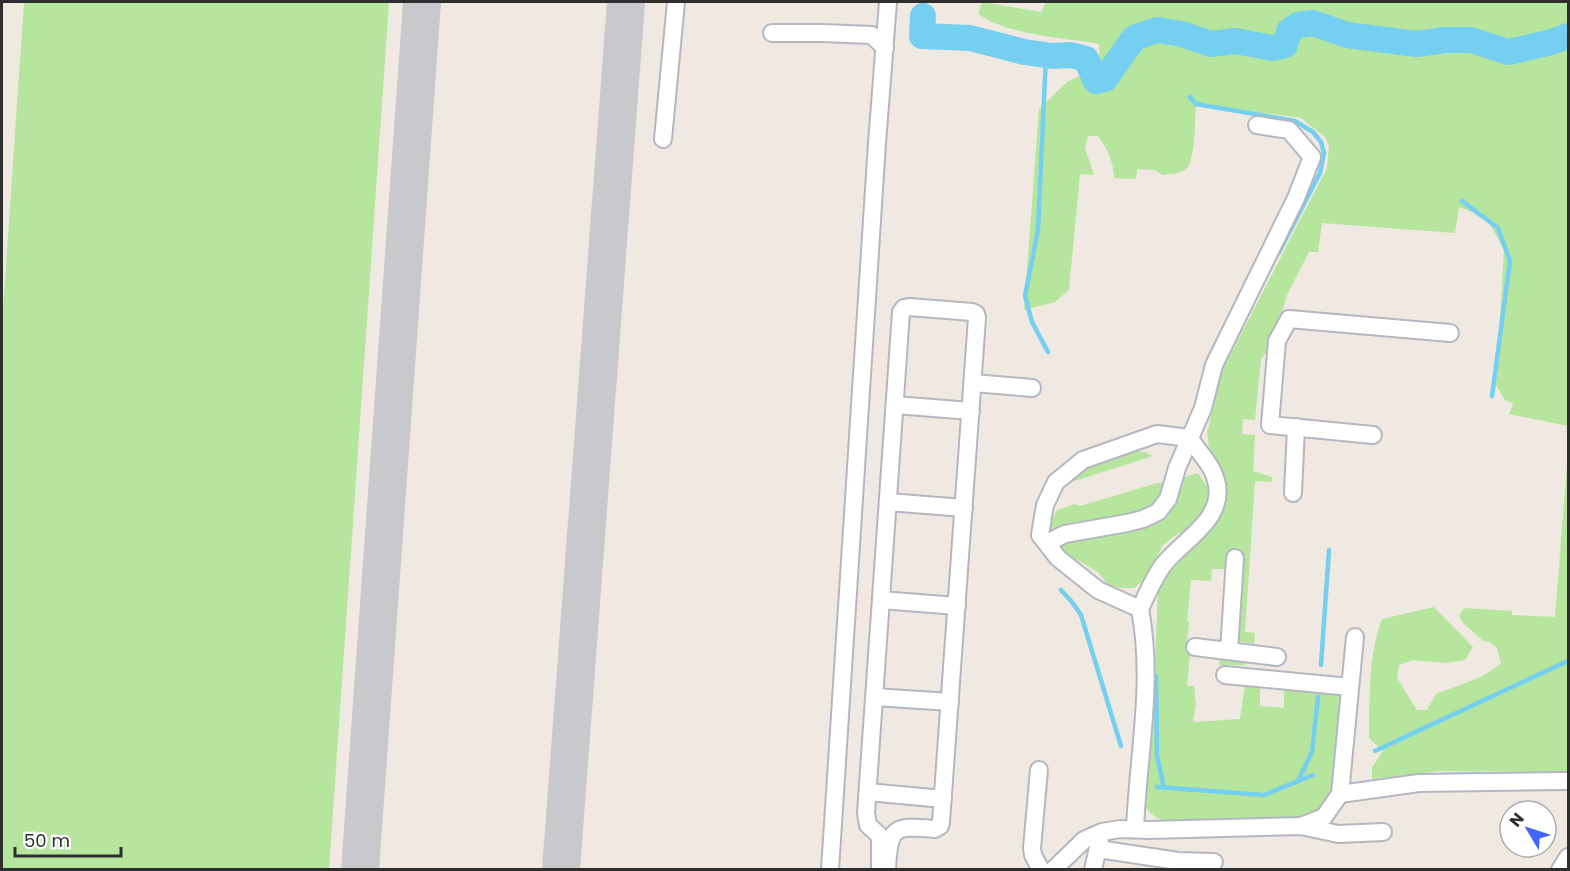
<svg xmlns="http://www.w3.org/2000/svg" width="1570" height="871" viewBox="0 0 1570 871" font-family="Poppins,sans-serif">
<rect width="100%" height="100%" fill="#efe9e1"/>
<g fill="#b6e59e">
<polygon points="24,2 389,2 329,869 2,869 2,324"/>
<path d="M 982,2 L 1041,12 L 1046,2 L 1568,2 L 1568,426 L 1509,414 L 1513,403 L 1505,400 L 1496,385 L 1504,250 L 1490,224 L 1472,212 L 1459,207 L 1455,233 L 1322,223 L 1318,252 L 1309,252 L 1287,295 L 1281,317 L 1271,332 L 1269,349 L 1261,359 L 1255,420 L 1243,419 L 1242,434 L 1255,435 L 1253,471 L 1272,477 L 1272,482 L 1255,481 L 1245,632 L 1255,633 L 1254,644 L 1238,641 L 1235,636 L 1230,567 L 1226,569 L 1212,569 L 1211,581 L 1191,580 L 1187,620 L 1189,622 L 1186,652 L 1246,661 L 1245,665 L 1219,665 L 1220,658 L 1190,656 L 1187,686 L 1194,686 L 1196,705 L 1193,722 L 1240,719 L 1245,685 L 1260,686 L 1260,706 L 1284,708 L 1284,686 L 1336,693 L 1343,700 L 1343,753 L 1330,798 L 1319,809 L 1303,818 L 1169,822 C 1156,818 1144,813 1143,797 L 1152,729 L 1158,591 L 1169,573 L 1219,518 L 1227,501 L 1224,476 L 1209,448 L 1207,433 L 1222,371 L 1327,168 L 1329,146 L 1325,137 L 1301,118 L 1196,104 C 1194,118 1197,161 1185,170 C 1180,174 1169,174 1162,175 L 1155,170 L 1137,169 L 1136,179 L 1114,178 C 1114,163 1107,148 1098,136 L 1088,136 L 1085,148 L 1094,175 L 1080,174 L 1069,290 L 1055,302 L 1024,310 L 1039,109 L 1067,82 L 1100,66 L 1099,44 C 1062,37 1011,36 978,14 Z"/>
<polygon points="1133,451 1145,452 1153,456 1065,484 1081,469"/>
<path d="M 1568,452 L 1568,772 L 1441,771 L 1372,779 L 1372,768 L 1383,751 L 1369,738 C 1370,699 1368,656 1382,619 L 1434,607 L 1473,647 L 1465,660 L 1445,663 L 1413,660 L 1399,665 L 1397,678 L 1417,710 L 1427,710 L 1436,694 L 1481,677 L 1501,664 L 1497,648 L 1490,642 L 1483,641 L 1463,623 L 1459,616 L 1464,608 L 1512,611 L 1512,615 L 1555,617 Z"/>
<polygon points="1198,473 1208,488 1209,505 1191,528 1176,535 1162,546 1147,578 1134,588 1120,588 1108,585 1099,573 1080,561 1068,557 1055,546 1108,530 1142,527 1179,479"/>
<polygon points="1157,483 1164,483 1166,489 1149,510 1111,520 1074,522 1057,531 1051,532 1051,523 1057,510 1075,504 1080,506"/>
</g>
<g fill="none" stroke-linecap="round" stroke-linejoin="round">
<g stroke="#75cff0" stroke-width="4.5">
<polyline points="1046,56 1038,230 1025,296 1032,322 1048,352"/>
<polyline points="1190,97 1196,104 1295,121 1313,132 1321,142 1324,153 1320,173 1278,254"/>
<polyline points="1462,201 1498,228 1510,261 1492,396"/>
<polyline points="1061,590 1072,602 1081,615 1121,746"/>
<polyline points="1321,665 1329,550"/>
<polyline points="1156,676 1157,756 1164,788"/>
<polyline points="1375,751 1568,661"/>
<polyline points="1442,775 1479,774"/>
<polyline points="1298,781 1312,752 1318,697"/>
<polyline points="1157,787 1264,795 1313,775"/>
</g>
<polyline stroke="#75cff0" stroke-width="26" points="923,16 922,36 970,38 1024,52 1052,56 1071,55 1086,59 1096,81 1105,79 1134,38 1157,30 1182,34 1211,44 1235,41 1272,48 1285,45 1289,31 1298,25 1313,23 1347,35 1417,44 1446,40 1471,40 1508,52 1548,43 1568,36"/>
<g stroke="#c9c8cc" stroke-width="38">
<polyline points="360,870 422,2"/>
<polyline points="561,870 626,2"/>
</g>
<g stroke="#b4b7c1" stroke-width="20">
<g id="minor">
<polyline points="772,33 822,33 872,35 885,48"/>
<polyline points="663,139 676,2"/>
<polyline points="973,383 1032,388"/>
<polyline points="895,405 971,411"/>
<polyline points="1373,435 1270,425 1277,341 1289,319 1450,333"/>
<polyline points="1293,493 1296,427"/>
<polyline points="888,502 964,508"/>
<polyline points="1047,543 1065,534 1127,523 1143,519 1158,512 1168,499 1177,468 1190,438"/>
<polyline points="881,600 957,606"/>
<path d="M 1140,609 C 1147,594 1154,577 1164,564 C 1185,538 1229,517 1215,477 C 1211,463 1197,451 1190,438"/>
<polyline points="1195,647 1277,657"/>
<polyline points="1229,651 1235,558"/>
<polyline points="1225,675 1350,687"/>
<polyline points="875,697 950,702"/>
<polyline points="1039,770 1032,848 1033,855 1041,870"/>
<polyline points="868,792 943,799"/>
<polyline points="1340,794 1419,783 1568,781"/>
<polyline points="1301,826 1324,817 1340,794 1355,637"/>
<path d="M 1135,829 C 1138,755 1154,683 1140,609 L 1098,590 L 1058,558 L 1040,535 L 1045,505 L 1056,482 L 1083,460 L 1157,434 L 1190,438 L 1203,408 L 1214,365 L 1296,198 L 1312,157 L 1289,130 L 1257,125"/>
<polyline points="1098,849 1178,861 1214,862"/>
<polyline points="830,870 877,143 888,2"/>
<path d="M 880,870 L 880,836 L 868,825 L 866,813 L 901,312 L 904,308 L 909,307 L 972,312 L 976,314 L 977,318 L 941,822 L 940,826 L 935,829 C 894,826 889,825 887,870"/>
<polyline points="1053,870 1084,840 1102,832 1120,829 1149,830 1301,826 1338,834 1383,832"/>
<polyline points="1093,870 1100,838"/>
<polyline points="1560,870 1568,857"/>
</g>
</g>
<use href="#minor" stroke="#fff" stroke-width="16"/>
</g>
<rect width="1570" height="871" fill="none" stroke="#2e2e2e" stroke-width="6"/>
<g transform="translate(1528 829) rotate(309)"><circle r="28" fill="#ffffff" stroke="#ababab" stroke-width="1.5"/>
<path d="M0-4.5L10 22L0 15L-10 22Z" fill="#4264fb"/>
<text y="-9" font-size="16" font-weight="bold" text-anchor="middle" fill="#2e2e2e">N</text>
</g>
<path d="M15 847v9h106v-9" fill="none" stroke="#2e2e2e" stroke-width="3"/>
<text x="24" y="847" font-size="18" fill="#2e2e2e" stroke="#ffffff" stroke-width="4.5" paint-order="stroke">50 m</text>
</svg>
